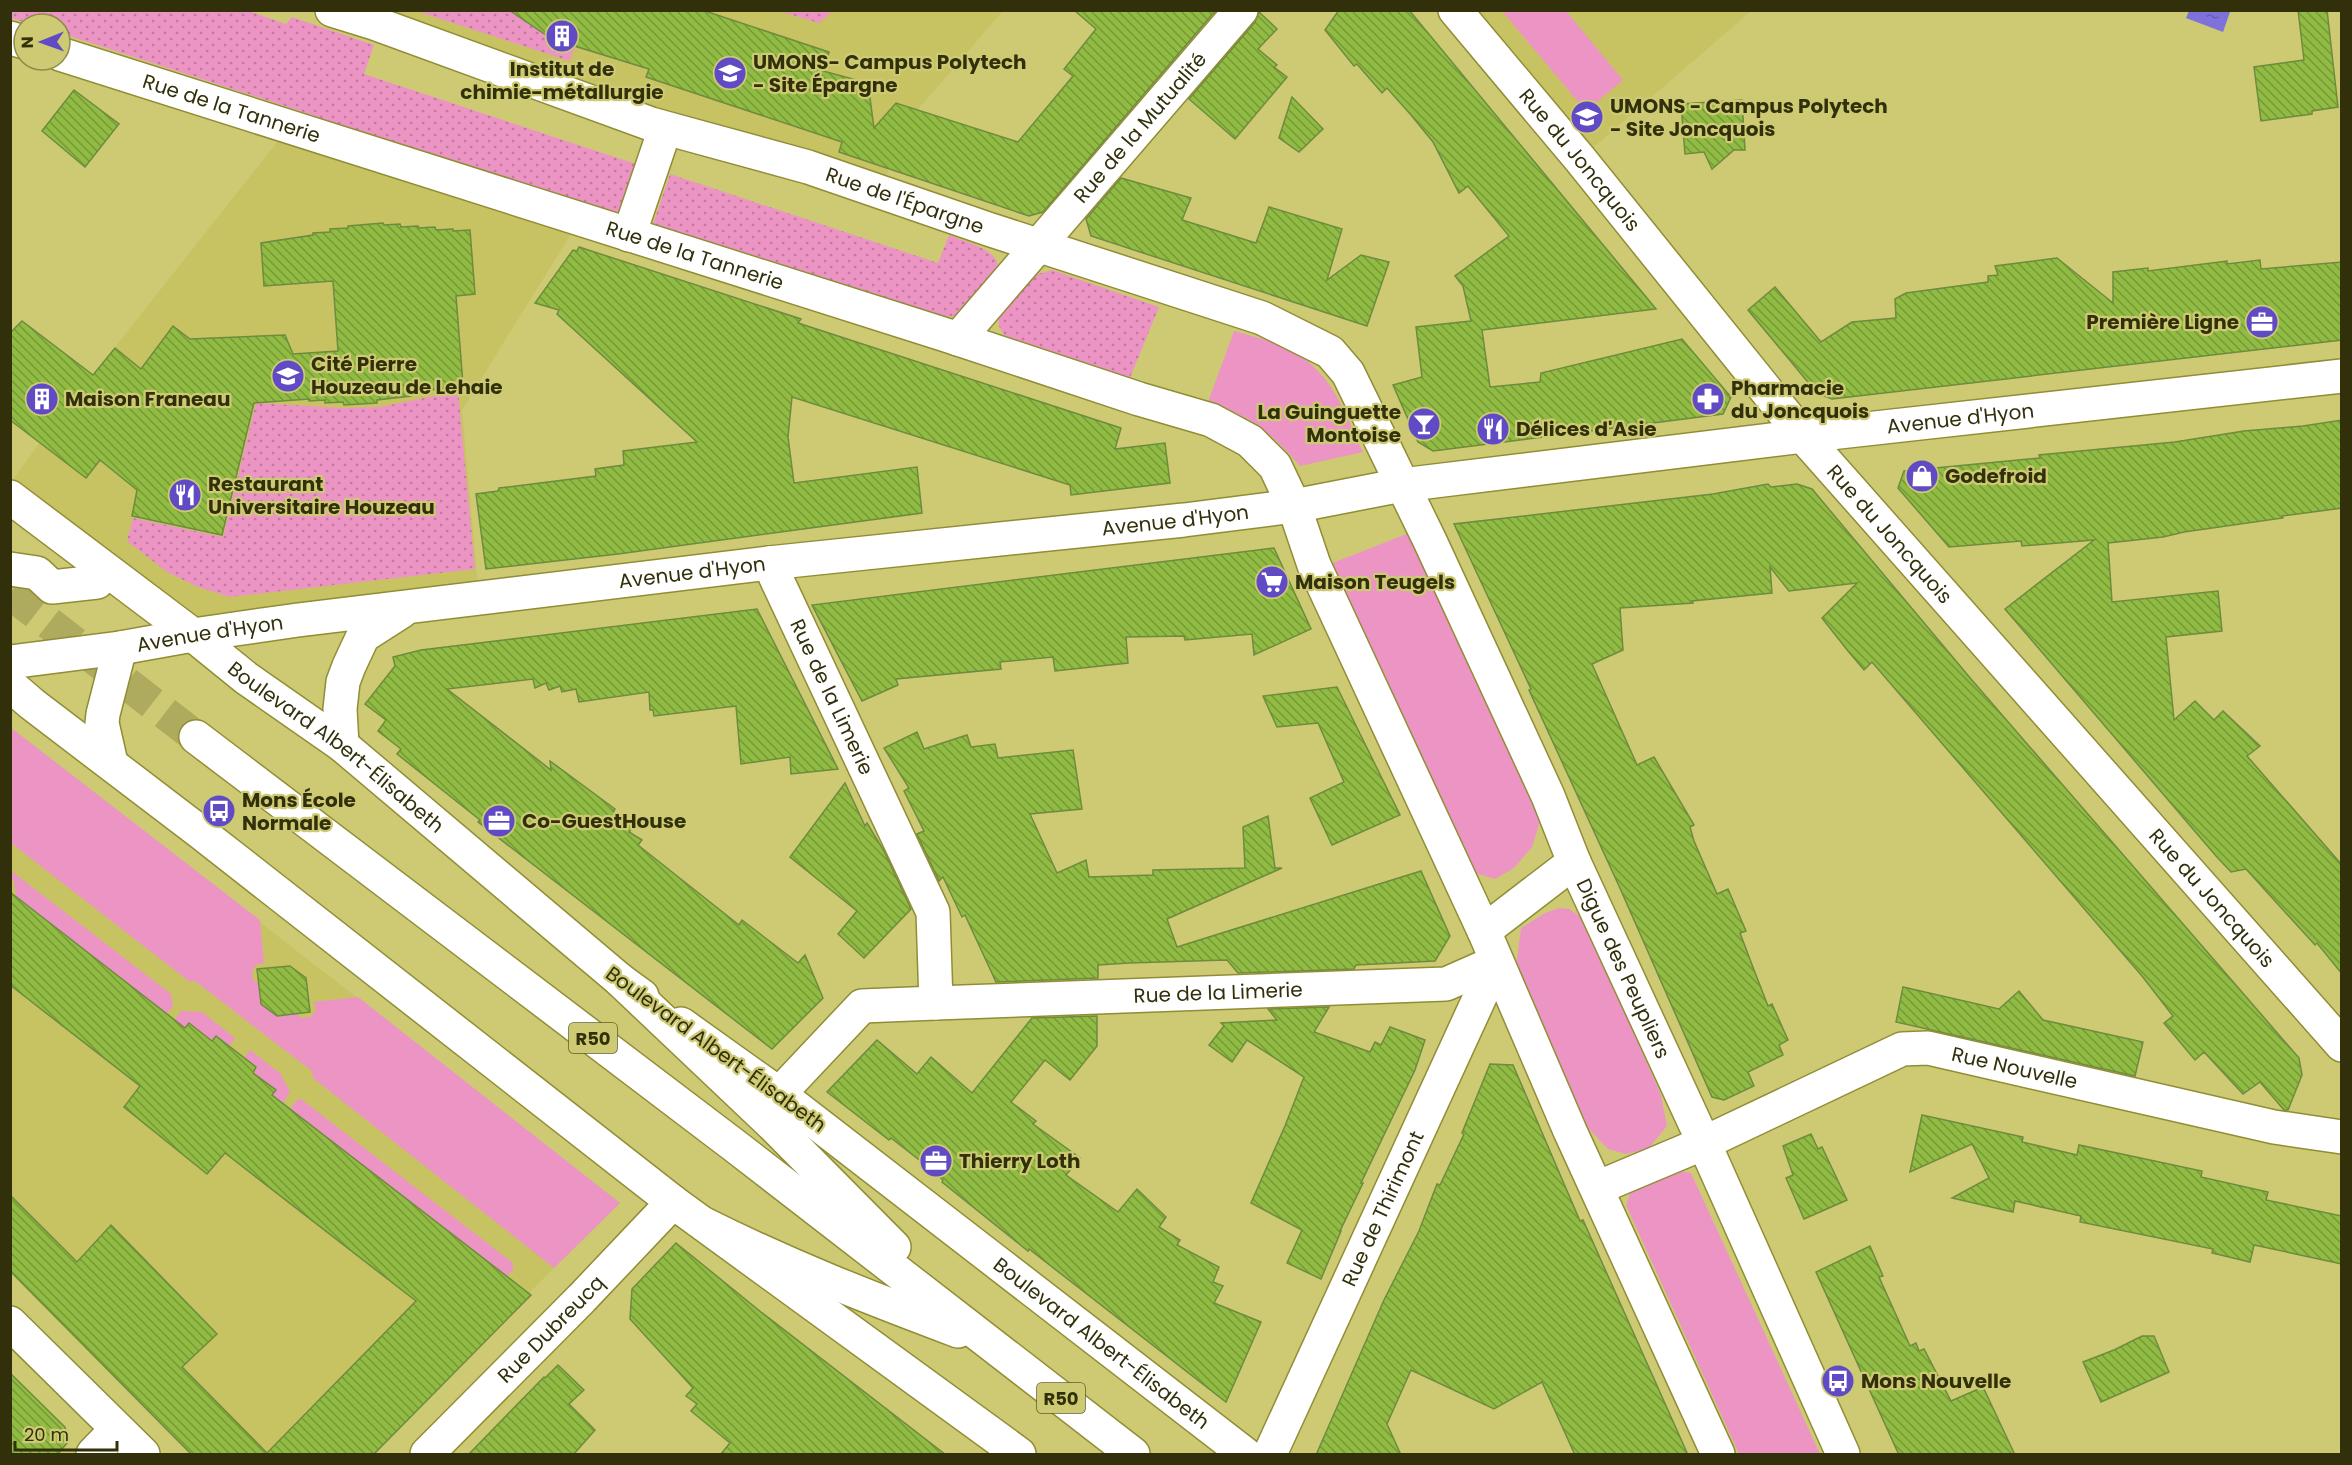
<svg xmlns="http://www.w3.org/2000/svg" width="2352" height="1465" viewBox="0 0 2352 1465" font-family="Poppins,sans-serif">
<defs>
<pattern id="grass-dots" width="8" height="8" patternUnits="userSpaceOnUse" patternTransform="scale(1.5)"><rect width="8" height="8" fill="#ec95c4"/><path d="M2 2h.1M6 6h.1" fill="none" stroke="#c07a9d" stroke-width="1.8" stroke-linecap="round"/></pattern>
<pattern id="water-ripples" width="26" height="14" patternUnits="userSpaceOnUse" patternTransform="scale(1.5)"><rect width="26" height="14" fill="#7e71da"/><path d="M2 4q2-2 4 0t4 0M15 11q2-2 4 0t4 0" fill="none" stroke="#685daf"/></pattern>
<pattern id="building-back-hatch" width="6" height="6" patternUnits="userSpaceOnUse" patternTransform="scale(1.5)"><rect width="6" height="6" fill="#91bc44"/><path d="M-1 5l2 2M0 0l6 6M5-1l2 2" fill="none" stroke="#779937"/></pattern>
</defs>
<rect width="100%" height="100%" fill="#cdca73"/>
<g fill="#c7c262">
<polygon points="332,11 1003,11 905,124 880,192"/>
<polygon points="1455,11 1751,11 1580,159"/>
<polygon points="288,126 580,219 462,410 479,598 193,635 10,484 40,442 274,146"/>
<polygon points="10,727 620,1203 554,1268 529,1293 531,1295 372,1454 192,1454 11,1271"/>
</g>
<g fill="url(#grass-dots)">
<polygon points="246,10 286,24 292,17 374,45 364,74 639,165 620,221 306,113 60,33 60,24 30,24 11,18 10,11"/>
<polygon points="416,11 528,11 577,44 569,61"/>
<polygon points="779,11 833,11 819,23"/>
<path d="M 670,174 L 938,263 L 949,235 C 964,242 998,248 998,268 L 963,312 L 954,316 L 940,317 L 652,227 Z"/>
<path d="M 1052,270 L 1159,307 L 1130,378 L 1007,338 C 1000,330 996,324 1000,314 L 1035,275 Z"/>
<polygon points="458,391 475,569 230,597 198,587 167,572 127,541 133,518 223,537 256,403 344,408 380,407"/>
</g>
<g fill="#ec95c4">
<polygon points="1502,11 1566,11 1623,80 1586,111"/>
<path d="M 1234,331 C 1251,336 1271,340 1287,348 C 1331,370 1344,410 1363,452 L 1300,466 C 1269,431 1252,417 1208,402 Z"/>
<polygon points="1409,533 1541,818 1532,847 1514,868 1495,879 1468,871 1330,564"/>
<polygon points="10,727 260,920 264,963 256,965 252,971 253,980 260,984 262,1004 276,1016 296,1014 302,1018 310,1017 316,1011 314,1002 358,997 620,1203 554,1268 313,1078 312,1071 195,981 190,982 11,843"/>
<polygon points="10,870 171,994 173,1006 166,1015 151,1001 150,1002 16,896 14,881 11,878"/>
<polygon points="1559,908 1569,909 1584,919 1661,1095 1667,1126 1648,1149 1626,1154 1608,1149 1588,1128 1516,967 1521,928 1545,913"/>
<polygon points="181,1011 202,1012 235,1038 229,1046 212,1041 188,1024 184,1029 174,1021"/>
<polygon points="250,1050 280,1073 290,1092 283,1103 272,1095 276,1090 253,1073 256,1067 244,1058"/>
<polygon points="301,1099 513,1263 513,1270 507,1276 290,1109 297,1100"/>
<polygon points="1673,1170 1691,1173 1820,1454 1739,1454 1626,1205 1633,1186"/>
</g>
<polygon fill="url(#water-ripples)" points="2226,11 2230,12 2223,32 2186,18 2189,11"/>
<g fill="url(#building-back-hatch)" stroke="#6e8b3e" stroke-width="1.5">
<polygon points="509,10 702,10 829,52 823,71 868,83 874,128 896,103 1018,142 1073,76 1064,69 1096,29 1074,10 1216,10 1043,212 1029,216 839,152 842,142 646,77 649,69 571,45 568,50"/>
<polygon points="1339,10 1409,10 1656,309 1482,330 1490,387 1540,382 1541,373 1682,339 1731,397 1723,414 1433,451 1418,442 1393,385 1422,377 1416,327 1471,321 1463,286 1455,276 1509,236 1468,186 1459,193 1433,142 1411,115 1387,88 1382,93 1357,64 1354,66 1325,30"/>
<polygon points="2298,10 2327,10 2338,107 2312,111 2312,114 2261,121 2254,67 2304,60"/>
<polygon points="1259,12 1277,29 1258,49 1277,65 1274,67 1287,77 1235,139 1189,99 1255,22"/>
<polygon points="74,90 119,124 85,167 42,131"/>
<polygon points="1292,97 1323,129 1299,152 1279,138"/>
<polygon points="1742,100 1745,150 1734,150 1712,169 1704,152 1685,154 1681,104"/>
<polygon points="1121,178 1191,198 1182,220 1256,243 1269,207 1342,229 1327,280 1361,255 1389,262 1367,326 1091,236 1086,219"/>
<polygon points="383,223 384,225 400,224 401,227 418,226 419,228 435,227 436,230 453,229 453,231 470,230 475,294 456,296 463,384 445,385 445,388 411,393 411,396 377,400 377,403 344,405 343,402 325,403 325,400 309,401 309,399 254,403 222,535 132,516 137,490 100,460 86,478 10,420 10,333 22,321 93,375 115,348 141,369 173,326 190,339 285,335 293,354 338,351 333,281 264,286 261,243 313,235 313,233 330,232 330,229 348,228 348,226"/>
<polygon points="579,247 801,319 798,323 1121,428 1115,449 1165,443 1170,483 1071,495 1070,485 792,397 788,437 794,483 917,467 922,513 618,554 486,569 476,494 498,491 499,488 596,476 595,469 624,465 623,451 697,442 557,314 559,310 535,303 573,250 577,251"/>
<polygon points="2057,258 2113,303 2113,272 2148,268 2148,271 2227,261 2227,264 2260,260 2261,269 2342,262 2342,340 1832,399 1817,393 1748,310 1775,287 1821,342 1852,322 1896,318 1895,299 1906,293 1988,282 1988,276 1998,275 1995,266"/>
<polygon points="2342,420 2342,508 2282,516 2283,518 2184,532 2163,537 2108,543 2112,602 2218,591 2222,631 2166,637 2174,720 2195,701 2214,720 2223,711 2260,746 2247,756 2342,865 2342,974 2317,943 2315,945 2246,869 2231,872 2216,856 2005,609 2094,540 2022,546 2021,541 1949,547 1898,488 1904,471 2040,458 2039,455 2175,442 2244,431 2303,426"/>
<polygon points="1768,484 1771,487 1797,484 1812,489 1971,679 2299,1058 2302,1075 2288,1110 2284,1110 2260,1082 2243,1094 2204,1052 2195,1060 2164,1023 2173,1016 2142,976 1872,662 1864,670 1848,651 1822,618 1857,583 1789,591 1770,567 1772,593 1692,601 1693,603 1620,608 1623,650 1592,664 1637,765 1654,757 1694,825 1690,827 1694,841 1717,894 1728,889 1746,931 1740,933 1754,970 1768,1006 1772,1004 1788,1040 1779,1045 1783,1055 1748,1072 1754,1086 1724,1100 1712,1097 1619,886 1529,690 1531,689 1454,524 1713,494"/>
<polygon points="1274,548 1311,629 1254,655 1252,634 1185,640 1184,636 1126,637 1128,663 1055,671 1053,657 1000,662 1001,669 896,679 898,685 862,701 812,605"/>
<polygon points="757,609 838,769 791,774 790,757 741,764 736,706 654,716 653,710 650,710 649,692 579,702 576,689 562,692 560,686 549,690 546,683 535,688 533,679 447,689 551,770 550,761 615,809 613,811 633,827 629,832 642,840 638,845 643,849 739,925 742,920 798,963 805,955 823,998 772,1049 478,822 480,820 397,754 401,749 378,731 386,720 365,704 395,666 393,657 421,650"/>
<polygon points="1337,687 1400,815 1332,845 1310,798 1344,782 1318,723 1277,727 1263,696"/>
<polygon points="917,732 924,749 967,735 971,747 995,744 998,758 1073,750 1082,809 1030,814 1057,873 1086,860 1089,877 1153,875 1153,870 1245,868 1243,827 1268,816 1275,868 1282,868 1167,919 1177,947 1421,871 1450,936 1435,961 1356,965 1354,969 1238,973 1227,960 1129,963 1098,965 1098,978 996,982 965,915 962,917 943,877 939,881 917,834 924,831 904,791 909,788 884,748"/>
<polygon points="845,783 865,826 867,823 884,851 911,909 864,958 838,934 857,911 790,857"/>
<polygon points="10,892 185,1028 189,1023 212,1041 216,1036 256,1067 253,1073 276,1090 272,1095 531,1295 373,1455 192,1455 10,1271 10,1195 77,1262 111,1225 217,1334 182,1367 267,1453 416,1301 225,1153 207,1174 124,1107 140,1086 10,985"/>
<polygon points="290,966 306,978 310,1012 277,1016 261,1004 257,969"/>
<polygon points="1903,987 1999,1009 2019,991 2043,1020 2143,1042 2135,1076 1896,1022"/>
<polygon points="1329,1007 1314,1032 1370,1052 1375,1042 1381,1045 1390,1027 1425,1040 1415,1070 1361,1183 1363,1183 1340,1231 1341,1231 1321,1279 1287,1263 1302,1230 1251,1203 1285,1126 1304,1077 1247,1040 1232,1062 1209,1045 1224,1026 1221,1023 1277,1020 1268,1009"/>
<polygon points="1097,1016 1097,1046 1070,1080 1045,1060 1011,1102 1036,1121 1033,1124 1080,1158 1066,1175 1118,1212 1137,1189 1166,1217 1159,1227 1180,1240 1177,1245 1219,1267 1213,1282 1223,1286 1214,1303 1261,1322 1226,1402 1029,1249 1028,1251 942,1182 943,1180 918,1159 891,1138 889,1140 827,1092 877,1040 917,1074 931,1057 972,1093 1032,1018"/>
<polygon points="1490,1064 1513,1065 1580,1221 1583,1220 1688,1455 1575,1455 1542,1382 1494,1409 1411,1370 1387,1424 1401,1455 1316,1455 1384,1300 1419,1231 1437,1184 1440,1185 1464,1134 1462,1133"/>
<polygon points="1922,1115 2023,1137 2022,1142 2077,1155 2079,1145 2202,1171 2201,1177 2268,1192 2266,1200 2342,1216 2342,1264 2254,1245 2250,1262 2212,1253 2213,1249 2080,1222 2081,1216 2015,1201 2013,1212 1952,1198 1989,1178 1972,1144 1910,1172"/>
<polygon points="1811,1134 1818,1149 1822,1147 1847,1200 1804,1219 1786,1178 1793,1175 1783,1146"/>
<polygon points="676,1243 761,1312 946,1455 720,1455 730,1443 691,1411 697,1404 686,1396 693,1388 630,1319 632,1289"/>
<polygon points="1870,1246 1883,1276 1879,1277 1910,1346 1916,1343 1919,1351 1924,1349 1951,1401 1983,1387 2015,1455 1899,1455 1816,1272"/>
<polygon points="2142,1336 2154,1336 2169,1372 2101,1402 2083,1362 2114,1350"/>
<polygon points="558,1365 584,1390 569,1404 595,1430 573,1455 468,1455 544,1377 545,1378"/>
<polygon points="10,1373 65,1427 68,1442 57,1455 10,1455"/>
</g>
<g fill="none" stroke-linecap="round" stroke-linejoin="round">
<polyline stroke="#aeab5e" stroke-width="33" stroke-dasharray="33 16" stroke-linecap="butt" points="10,593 196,737"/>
<g stroke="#918d35" stroke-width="36">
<g id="minor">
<path id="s1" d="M 332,10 L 374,23 L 651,124 L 808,167 L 988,229 L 1262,318 L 1330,352 L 1348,373 L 1430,541 L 1548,796 L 1574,862 L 1704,1143 L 1843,1454"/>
<path id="s2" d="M 1455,10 L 1580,159 L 1803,436 L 2342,1045"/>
<polyline points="10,38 24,42"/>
<path id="s3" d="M 60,54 L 946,335 L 1139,399 L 1211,420 L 1250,441 L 1275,466 L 1294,506 L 1314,565 L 1484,931 L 1570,1131 L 1718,1454"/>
<polyline points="629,235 665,129"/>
<path id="s4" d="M 958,339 L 1241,10"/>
<path id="s5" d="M 10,497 L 193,635 L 246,678 L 342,745 L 620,980 L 642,996"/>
<path id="s6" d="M 769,563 L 933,912 L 936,1003 L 1446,984 L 1496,962"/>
<polyline points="10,569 37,573 52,587 97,582"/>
<path id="s7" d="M 10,662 L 120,648 L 193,635 L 298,620 L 769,563 L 1184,520 L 1294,506 L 1402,485 L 1803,436 L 2342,376"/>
<polyline points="10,685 32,704 200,832 673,1202 1019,1454"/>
<polyline points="342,745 340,709 343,682 349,666 363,636 402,611"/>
<polyline points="111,763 102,723 103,714 120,648"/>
<polyline points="1484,931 1574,862"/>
<path id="s8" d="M 681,1024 L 779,1094 L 1245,1454"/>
<polyline points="779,1094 862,1006 936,1003"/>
<path id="s9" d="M 1597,1188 L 1704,1143 L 1902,1049 L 1928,1048 L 2274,1127 L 2342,1137"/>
<polyline points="93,1454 117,1429"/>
<path id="s10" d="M 427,1454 L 582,1298 L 673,1202"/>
<path id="s11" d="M 1270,1454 L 1496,962"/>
</g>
</g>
<g stroke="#918d35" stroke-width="36">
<polyline id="major" points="10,1323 143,1454"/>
</g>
<g stroke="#918d35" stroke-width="36">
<g id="highway">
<polyline points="196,737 735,1146 1133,1454"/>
<polyline points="620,980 773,1125 894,1247"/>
<path d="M 704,1224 C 788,1266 870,1298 958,1331"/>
</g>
</g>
<use href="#minor" stroke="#fff" stroke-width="33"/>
<use href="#major" stroke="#fff" stroke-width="33"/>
<use href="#highway" stroke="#fff" stroke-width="33"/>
</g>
<defs>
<g id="building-disc" transform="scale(1.725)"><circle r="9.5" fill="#614bc4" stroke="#cdca73"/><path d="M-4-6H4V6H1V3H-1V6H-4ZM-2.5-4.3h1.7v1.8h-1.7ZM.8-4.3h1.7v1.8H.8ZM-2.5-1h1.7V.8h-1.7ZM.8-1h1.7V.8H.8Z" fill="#fff"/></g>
<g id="university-disc" transform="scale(1.725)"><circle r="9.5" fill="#614bc4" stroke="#cdca73"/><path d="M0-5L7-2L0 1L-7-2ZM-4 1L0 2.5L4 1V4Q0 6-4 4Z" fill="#fff"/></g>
<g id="office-disc" transform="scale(1.725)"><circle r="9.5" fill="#614bc4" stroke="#cdca73"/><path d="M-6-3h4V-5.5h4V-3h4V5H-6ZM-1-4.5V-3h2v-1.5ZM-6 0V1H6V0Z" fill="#fff"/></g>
<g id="pharmacy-disc" transform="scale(1.725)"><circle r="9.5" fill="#614bc4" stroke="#cdca73"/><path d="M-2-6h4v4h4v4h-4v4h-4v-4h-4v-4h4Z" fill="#fff"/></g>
<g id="bar-disc" transform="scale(1.725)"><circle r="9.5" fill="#614bc4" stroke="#cdca73"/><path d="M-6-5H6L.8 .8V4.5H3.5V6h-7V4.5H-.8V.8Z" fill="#fff"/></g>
<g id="restaurant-disc" transform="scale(1.725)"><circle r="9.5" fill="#614bc4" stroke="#cdca73"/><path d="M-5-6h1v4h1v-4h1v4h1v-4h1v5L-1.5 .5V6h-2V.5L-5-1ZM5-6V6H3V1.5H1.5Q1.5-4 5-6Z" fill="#fff"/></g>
<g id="shop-disc" transform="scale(1.725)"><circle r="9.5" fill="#614bc4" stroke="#cdca73"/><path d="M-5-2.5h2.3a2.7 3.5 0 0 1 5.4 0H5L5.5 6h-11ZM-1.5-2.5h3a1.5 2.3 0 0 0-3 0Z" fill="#fff"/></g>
<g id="supermarket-disc" transform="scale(1.725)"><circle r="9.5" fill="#614bc4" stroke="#cdca73"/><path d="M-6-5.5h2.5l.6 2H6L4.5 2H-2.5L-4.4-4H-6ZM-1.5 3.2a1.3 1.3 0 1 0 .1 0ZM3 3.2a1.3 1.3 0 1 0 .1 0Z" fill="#fff"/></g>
<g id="bus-disc" transform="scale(1.725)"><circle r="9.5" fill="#614bc4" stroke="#cdca73"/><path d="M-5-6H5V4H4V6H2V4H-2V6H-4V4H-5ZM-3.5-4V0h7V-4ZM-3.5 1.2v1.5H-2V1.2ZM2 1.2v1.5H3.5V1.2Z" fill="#fff"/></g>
</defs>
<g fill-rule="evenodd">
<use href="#building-disc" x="562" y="36"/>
<use href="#university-disc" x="730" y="73"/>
<use href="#university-disc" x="1587" y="117"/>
<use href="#office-disc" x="2262" y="322"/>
<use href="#university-disc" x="288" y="376"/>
<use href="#building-disc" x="42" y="399"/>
<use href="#pharmacy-disc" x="1708" y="399"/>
<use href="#bar-disc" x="1424" y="424"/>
<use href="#restaurant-disc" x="1493" y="429"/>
<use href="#shop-disc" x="1922" y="476"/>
<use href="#restaurant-disc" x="185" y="495"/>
<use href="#supermarket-disc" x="1272" y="582"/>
<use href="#bus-disc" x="219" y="811"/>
<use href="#office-disc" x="499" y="821"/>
<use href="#office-disc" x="936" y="1161"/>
<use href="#bus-disc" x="1838" y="1381"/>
</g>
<g text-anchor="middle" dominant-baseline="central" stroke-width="4.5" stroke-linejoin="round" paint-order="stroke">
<g fill="#cdca73" stroke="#605e2a" stroke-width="1.5">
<rect x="569" y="1023" width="48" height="30" rx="4.5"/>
<rect x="1037" y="1383" width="48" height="30" rx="4.5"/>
</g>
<g font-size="18" font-weight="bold" fill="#32300b">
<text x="593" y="1038">R50</text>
<text x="1061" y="1398">R50</text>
</g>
<g font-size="20" font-weight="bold" fill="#32300b" stroke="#cdca73" text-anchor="start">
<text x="753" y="62">UMONS- Campus Polytech<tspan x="753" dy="23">- Site Épargne</tspan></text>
<text x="562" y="69" text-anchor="middle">Institut de<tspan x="562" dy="23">chimie-métallurgie</tspan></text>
<text x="1610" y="106">UMONS - Campus Polytech<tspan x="1610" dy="23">- Site Joncquois</tspan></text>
<text x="2239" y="322" text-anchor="end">Première Ligne</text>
<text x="311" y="364">Cité Pierre<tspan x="311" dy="23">Houzeau de Lehaie</tspan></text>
<text x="1731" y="388">Pharmacie<tspan x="1731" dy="23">du Joncquois</tspan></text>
<text x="65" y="399">Maison Franeau</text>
<text x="1401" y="412" text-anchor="end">La Guinguette<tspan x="1401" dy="23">Montoise</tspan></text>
<text x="1516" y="429">Délices d'Asie</text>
<text x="1945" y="476">Godefroid</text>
<text x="208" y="484">Restaurant<tspan x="208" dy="23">Universitaire Houzeau</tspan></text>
<text x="1295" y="582">Maison Teugels</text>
<text x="242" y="800">Mons École<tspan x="242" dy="23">Normale</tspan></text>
<text x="522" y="821">Co-GuestHouse</text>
<text x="959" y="1161">Thierry Loth</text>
<text x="1861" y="1381">Mons Nouvelle</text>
</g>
<g font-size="20" fill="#32300b" stroke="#cdca73">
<text stroke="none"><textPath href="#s3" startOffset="180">Rue de la Tannerie</textPath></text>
<text stroke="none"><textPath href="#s4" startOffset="279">Rue de la Mutualité</textPath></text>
<text stroke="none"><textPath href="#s2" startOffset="195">Rue du Joncquois</textPath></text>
<text stroke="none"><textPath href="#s1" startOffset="604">Rue de l'Épargne</textPath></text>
<text stroke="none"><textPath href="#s3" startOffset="666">Rue de la Tannerie</textPath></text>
<text stroke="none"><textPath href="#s7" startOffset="1966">Avenue d'Hyon</textPath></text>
<text stroke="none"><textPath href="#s7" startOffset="1174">Avenue d'Hyon</textPath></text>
<text stroke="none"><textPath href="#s2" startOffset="681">Rue du Joncquois</textPath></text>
<text stroke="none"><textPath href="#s7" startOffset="688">Avenue d'Hyon</textPath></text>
<text stroke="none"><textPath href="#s7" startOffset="202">Avenue d'Hyon</textPath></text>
<text stroke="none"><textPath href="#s6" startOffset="148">Rue de la Limerie</textPath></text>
<text stroke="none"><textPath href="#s5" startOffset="411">Boulevard Albert-Élisabeth</textPath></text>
<text stroke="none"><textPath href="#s2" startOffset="1167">Rue du Joncquois</textPath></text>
<text stroke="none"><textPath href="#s1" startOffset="1740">Digue des Peupliers</textPath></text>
<text stroke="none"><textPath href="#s6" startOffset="759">Rue de la Limerie</textPath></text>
<text transform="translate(716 1049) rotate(36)">Boulevard Albert-Élisabeth</text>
<text stroke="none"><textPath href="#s9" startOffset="450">Rue Nouvelle</textPath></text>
<text stroke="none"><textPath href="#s11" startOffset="270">Rue de Thirimont</textPath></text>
<text stroke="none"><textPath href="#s10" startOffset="176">Rue Dubreucq</textPath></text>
<text stroke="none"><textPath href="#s8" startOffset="528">Boulevard Albert-Élisabeth</textPath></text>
</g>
</g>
<rect width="2352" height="1465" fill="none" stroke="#32300b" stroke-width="24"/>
<g transform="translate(42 42) rotate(269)"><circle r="28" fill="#cdca73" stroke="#8f8c49" stroke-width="1.5"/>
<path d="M0-4.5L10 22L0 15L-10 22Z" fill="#614bc4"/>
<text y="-9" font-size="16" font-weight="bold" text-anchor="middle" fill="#32300b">N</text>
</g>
<path d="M15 1441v9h102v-9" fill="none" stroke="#32300b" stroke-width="3"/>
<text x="24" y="1441" font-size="18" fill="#32300b" stroke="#cdca73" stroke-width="4.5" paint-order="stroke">20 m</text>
</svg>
